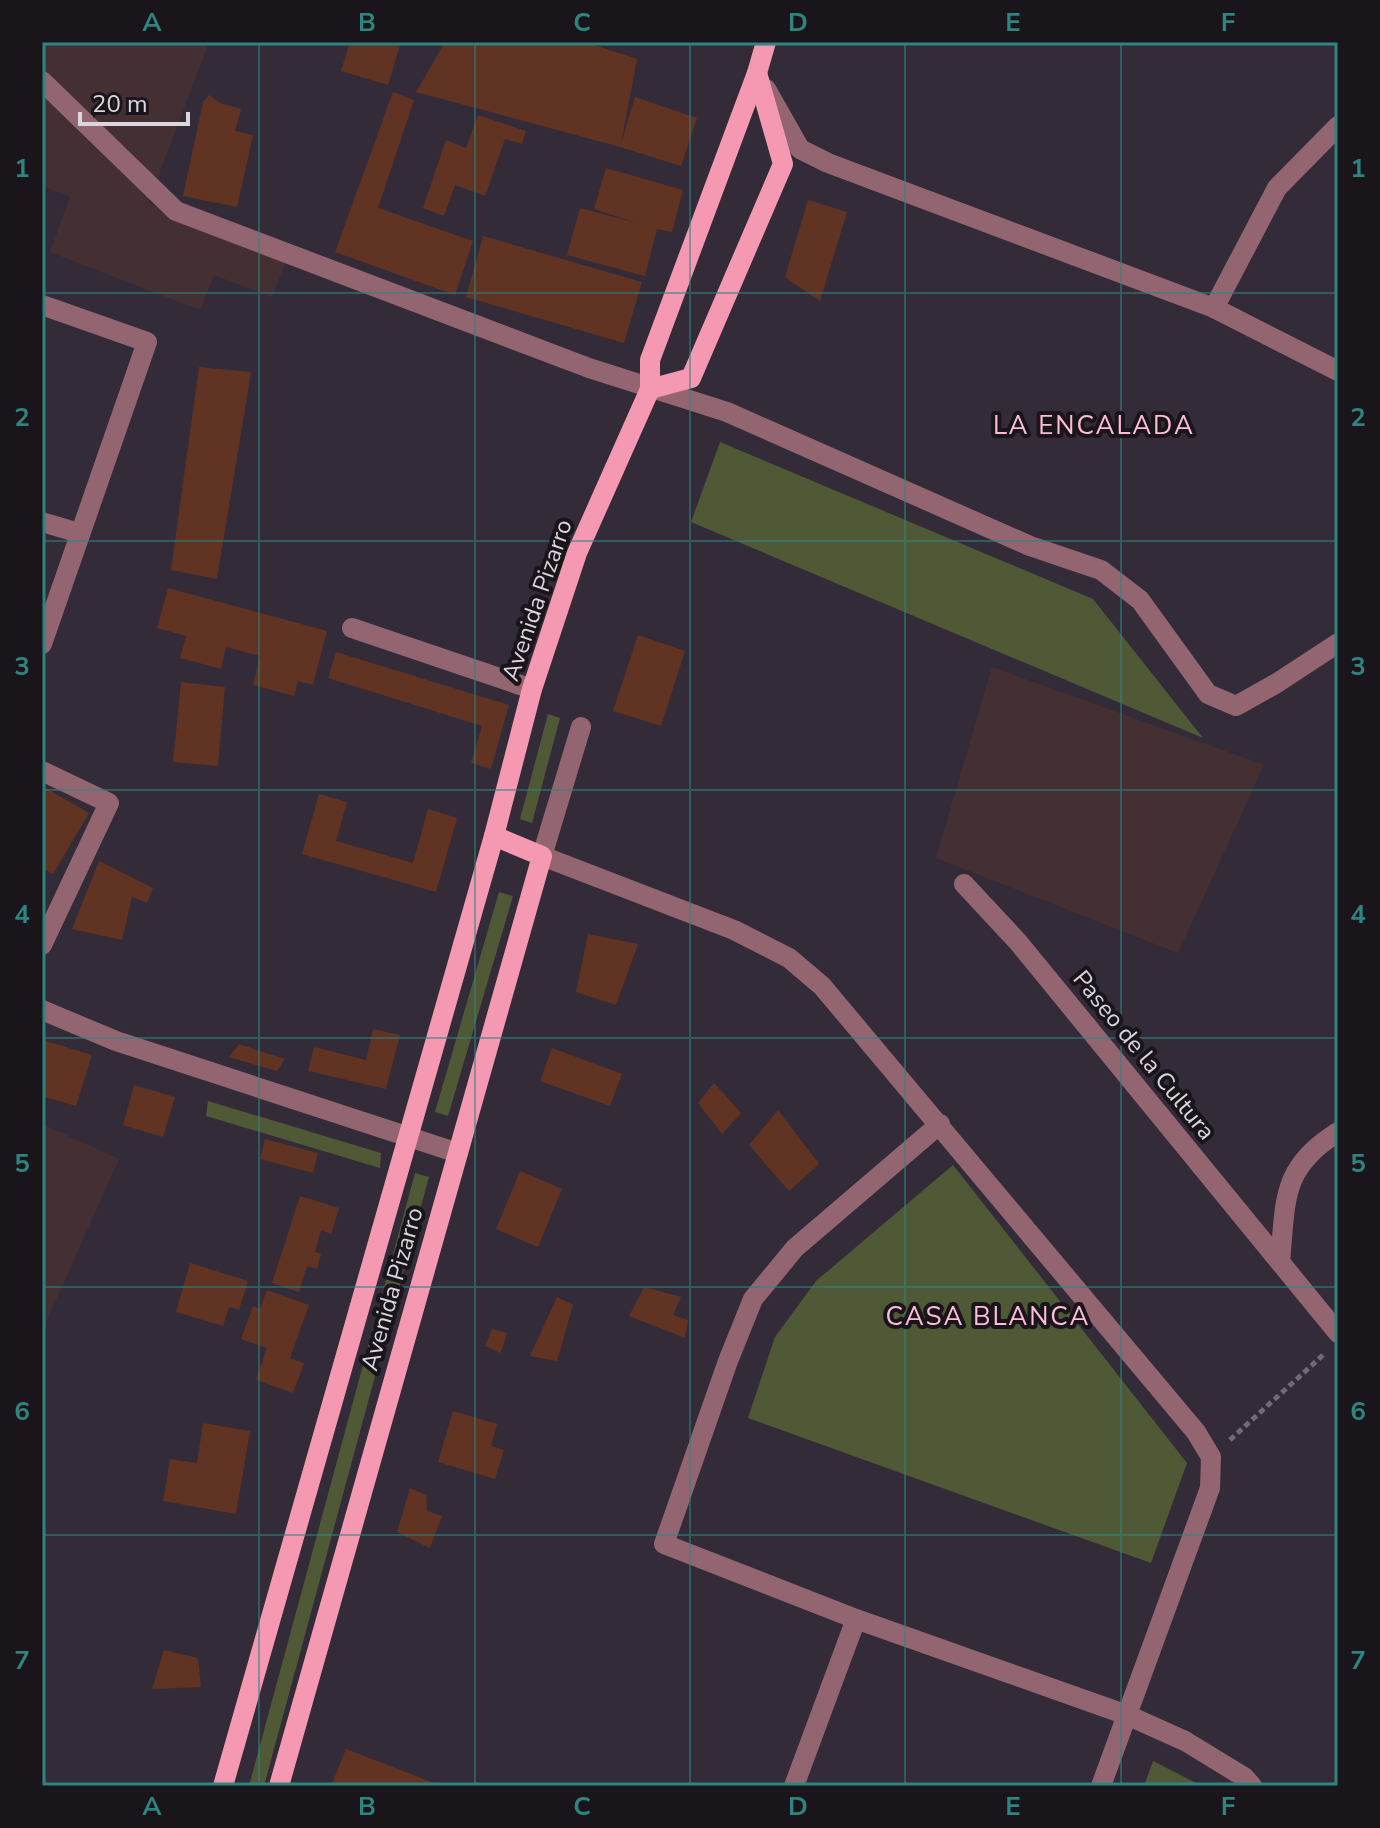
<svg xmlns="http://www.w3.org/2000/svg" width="1380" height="1828" viewBox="0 0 1380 1828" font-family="'Nunito Sans',sans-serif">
<rect width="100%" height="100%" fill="#342b39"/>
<g fill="#443033">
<polygon points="42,42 209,42 148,203 288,256 272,297 214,275 200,310 50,252 70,197 42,186"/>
<polygon points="992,667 1264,765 1178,953 936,858"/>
<polygon points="42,1124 119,1159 42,1331"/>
</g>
<g fill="#505936">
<polygon points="720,442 1093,599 1203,738 691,522"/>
<polygon points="548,714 560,718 532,823 520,819"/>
<polygon points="499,892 513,896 448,1116 435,1112"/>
<polygon points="208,1101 381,1153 380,1168 206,1116"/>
<polygon points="953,1165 1187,1463 1151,1563 748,1418 775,1337 816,1281"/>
<polygon points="415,1173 429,1177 264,1786 249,1786"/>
<polygon points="1153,1761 1202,1786 1144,1786"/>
</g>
<g fill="#613322">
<polygon points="350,42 401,42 388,85 341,71"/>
<polygon points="445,42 585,42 637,59 621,144 635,97 697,118 681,166 620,147 416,92"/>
<polygon points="393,92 414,100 378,208 473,241 455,295 335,252"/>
<polygon points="209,95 220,103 241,109 235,131 253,135 237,207 183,196 203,102"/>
<polygon points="478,115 526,131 522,144 505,139 485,196 455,185 444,216 423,208 446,140 466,148"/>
<polygon points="606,168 683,190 672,232 657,229 645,276 567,255 580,208 637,223 594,209"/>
<polygon points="808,200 847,212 820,301 785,277"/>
<polygon points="483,236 642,282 624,343 466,297"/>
<polygon points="199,367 251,372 217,579 171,570"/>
<polygon points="168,588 327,631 313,685 298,681 294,696 253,685 260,656 226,647 221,669 180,658 186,636 157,628"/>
<polygon points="638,635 685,651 661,726 613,711"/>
<polygon points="336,652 509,705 491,769 471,763 482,726 328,678"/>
<polygon points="181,682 225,687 218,766 173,762"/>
<polygon points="42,786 89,813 53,874 42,868"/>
<polygon points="319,794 347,802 336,841 413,863 428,809 457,818 436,892 302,854"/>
<polygon points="99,861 153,888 147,903 132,897 122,940 72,929"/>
<polygon points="588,934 638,944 616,1005 576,992"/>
<polygon points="373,1029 400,1035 386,1089 308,1071 314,1047 366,1060"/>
<polygon points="46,1041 92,1055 76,1106 42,1096 42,1046"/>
<polygon points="239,1044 285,1059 277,1071 229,1057"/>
<polygon points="552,1048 622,1074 610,1106 540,1081"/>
<polygon points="714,1083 741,1113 722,1134 698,1103"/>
<polygon points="134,1085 175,1097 163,1137 123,1125"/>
<polygon points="778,1110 819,1164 789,1191 749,1145"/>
<polygon points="265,1139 318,1153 313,1173 260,1159"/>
<polygon points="520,1171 562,1189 538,1247 496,1229"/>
<polygon points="300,1196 339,1208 331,1234 321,1230 315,1252 321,1254 317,1269 307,1266 299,1292 272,1283"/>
<polygon points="190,1263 248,1281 239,1310 229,1307 223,1326 176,1312"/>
<polygon points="644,1287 681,1297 673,1315 688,1320 685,1338 629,1316"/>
<polygon points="267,1290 309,1305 290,1358 304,1363 293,1393 256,1380 267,1348 241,1339 253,1306 260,1309"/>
<polygon points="557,1297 573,1305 557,1361 530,1356"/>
<polygon points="492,1329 507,1333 501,1353 485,1346"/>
<polygon points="453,1411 497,1424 491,1446 504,1450 495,1479 438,1462"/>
<polygon points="203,1423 250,1431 236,1514 163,1501 170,1459 197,1463"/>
<polygon points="410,1488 426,1495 427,1511 442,1516 430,1548 397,1532"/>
<polygon points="164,1650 198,1658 201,1687 152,1689"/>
<polygon points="346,1749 442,1786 331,1786"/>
</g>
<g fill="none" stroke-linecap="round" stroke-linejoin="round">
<polyline stroke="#716976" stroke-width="5" stroke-dasharray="6 4" stroke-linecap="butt" points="1230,1440 1323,1355"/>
<g stroke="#926570" stroke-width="20">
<polyline points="42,81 176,211 589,368 727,412 1030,546 1101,570 1140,600 1208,694 1236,706 1277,683 1338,643"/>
<polyline points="766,89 800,149 828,163 1214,308 1338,371"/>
<polyline points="42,305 147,342 42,644"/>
<polyline points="1214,308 1277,188 1338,126"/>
<polyline points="42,522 79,533"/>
<polyline points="352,628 532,689"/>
<polyline points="581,727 542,856 734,930 789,958 822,986 1196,1432 1211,1457 1210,1488 1101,1786"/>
<polyline points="42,771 109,803 42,945"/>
<polyline points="964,884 1018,942 1338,1333"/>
<polyline points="42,1010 116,1041 458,1153"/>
<polyline points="940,1124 795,1248 753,1299 728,1361 664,1544 856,1619 1127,1715 1185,1741 1244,1777 1252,1786"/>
<path d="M 1280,1262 C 1286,1201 1280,1168 1338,1132"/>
<polyline points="794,1786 856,1619"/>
</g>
<g stroke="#f499b1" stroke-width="20">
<polyline points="650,389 691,378 783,164 757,73"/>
<polyline points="223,1786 494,836 532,689 577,553 650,389 650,360 757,73 766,42"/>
<polyline points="279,1786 542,856 494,836"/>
</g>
</g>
<path fill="none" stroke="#2e847f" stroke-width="2" stroke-opacity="0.55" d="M 259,42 L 259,1786M 475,42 L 475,1786M 690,42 L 690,1786M 905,42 L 905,1786M 1121,42 L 1121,1786M 42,293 L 1338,293M 42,541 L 1338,541M 42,790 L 1338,790M 42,1038 L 1338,1038M 42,1287 L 1338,1287M 42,1535 L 1338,1535"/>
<g text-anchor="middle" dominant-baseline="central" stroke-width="8" stroke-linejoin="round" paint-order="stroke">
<g font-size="24" fill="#dbd5de" stroke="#19151b">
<text transform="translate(537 600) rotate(-71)">Avenida Pizarro</text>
<text transform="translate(1144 1055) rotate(51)">Paseo de la Cultura</text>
<text transform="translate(392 1289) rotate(-74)">Avenida Pizarro</text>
</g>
<g font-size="26" letter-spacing="2" fill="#fcbdd7" stroke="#19151b">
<text x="1094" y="425">LA ENCALADA</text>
<text x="988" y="1316">CASA BLANCA</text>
</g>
</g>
<rect width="1380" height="1828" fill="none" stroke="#19151b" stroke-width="88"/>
<path d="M80 112v12h108v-12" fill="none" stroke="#dbd5de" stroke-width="4"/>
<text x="92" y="112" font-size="24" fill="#dbd5de" stroke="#19151b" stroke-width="6" paint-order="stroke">20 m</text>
<rect x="44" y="44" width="1292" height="1740" fill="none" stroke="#2e847f" stroke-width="3"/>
<g font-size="26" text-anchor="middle" font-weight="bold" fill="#2e847f">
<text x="152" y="31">A</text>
<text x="367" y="31">B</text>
<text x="582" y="31">C</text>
<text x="798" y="31">D</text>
<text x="1013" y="31">E</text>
<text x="1228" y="31">F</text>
<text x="22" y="177">1</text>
<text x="1358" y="177">1</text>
<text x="22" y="426">2</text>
<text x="1358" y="426">2</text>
<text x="22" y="675">3</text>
<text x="1358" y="675">3</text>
<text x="22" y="923">4</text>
<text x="1358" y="923">4</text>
<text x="22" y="1172">5</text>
<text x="1358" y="1172">5</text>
<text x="22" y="1420">6</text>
<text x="1358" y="1420">6</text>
<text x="22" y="1669">7</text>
<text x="1358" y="1669">7</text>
<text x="152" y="1815">A</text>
<text x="367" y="1815">B</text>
<text x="582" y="1815">C</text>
<text x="798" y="1815">D</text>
<text x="1013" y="1815">E</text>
<text x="1228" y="1815">F</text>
</g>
</svg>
